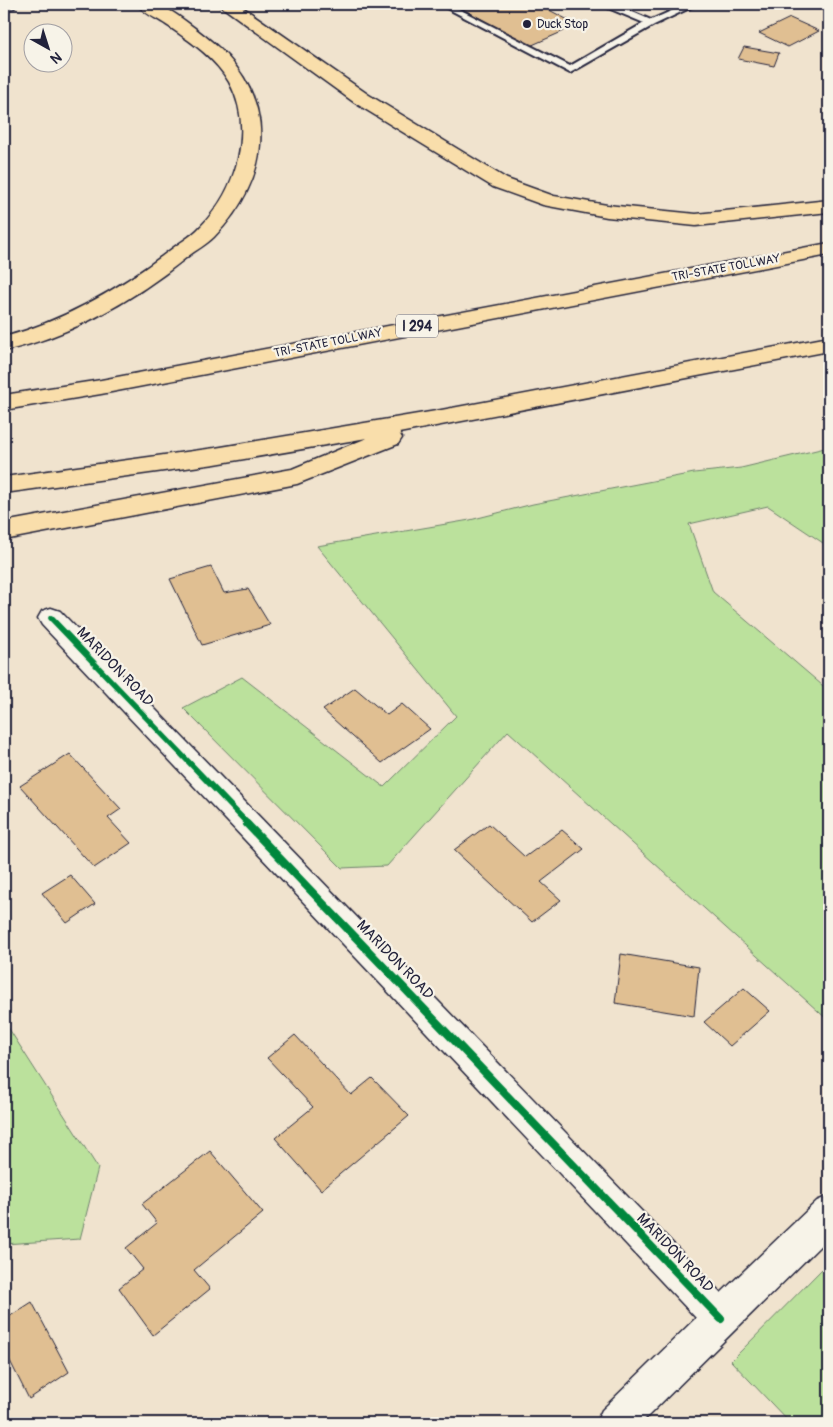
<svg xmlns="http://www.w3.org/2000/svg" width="833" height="1427" viewBox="0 0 833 1427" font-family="Pangolin,sans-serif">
<rect width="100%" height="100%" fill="#f0e3ce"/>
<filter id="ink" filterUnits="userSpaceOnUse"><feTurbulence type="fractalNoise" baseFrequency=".02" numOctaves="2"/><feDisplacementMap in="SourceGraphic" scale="10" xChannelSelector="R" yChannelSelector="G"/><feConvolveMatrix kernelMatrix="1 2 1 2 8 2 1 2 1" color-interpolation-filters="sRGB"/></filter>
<g filter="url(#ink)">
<g fill="#bbe19c" stroke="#6e826c">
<polygon points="829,447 829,547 768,506 689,524 713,592 829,691 829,1021 508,731 387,866 342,868 183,708 242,677 384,787 456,716 317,546 470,520 533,504 694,473 741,468"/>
<polygon points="4,1021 98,1168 80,1239 4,1244"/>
<polygon points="829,1262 829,1423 790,1423 731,1361"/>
</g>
<g fill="#e0bf92" stroke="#22223b">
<polygon points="454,4 538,4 570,21 557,27 564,31 530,46"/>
<polygon points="790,18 819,31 788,47 759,33"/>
<polygon points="744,47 779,53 774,66 738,59"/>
<polygon points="211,567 224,593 248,589 270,625 202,645 170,579"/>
<polygon points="355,688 387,715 402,704 430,729 382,763 323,710"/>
<polygon points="70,754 121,809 108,818 131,843 94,868 20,786"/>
<polygon points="489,824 525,857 562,830 584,849 541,882 561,900 532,922 454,850"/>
<polygon points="70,875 95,904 67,923 42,893"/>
<polygon points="621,954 699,967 694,1016 615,1003"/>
<polygon points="744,988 770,1011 730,1046 704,1022"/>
<polygon points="295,1035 351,1095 372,1078 409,1116 321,1190 275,1138 313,1107 267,1058"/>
<polygon points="210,1151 263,1213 194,1270 210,1289 153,1335 119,1288 143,1269 126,1248 157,1223 142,1204"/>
<polygon points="32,1302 69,1372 29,1399 4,1349 4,1320"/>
</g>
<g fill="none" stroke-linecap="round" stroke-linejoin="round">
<g stroke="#22223b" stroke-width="4">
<polygon id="lane" points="439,4 449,4 570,66 644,23 608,8 608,4 620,4 619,6 651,20 687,4 698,4 654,25 570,73"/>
</g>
<g stroke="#22223b" stroke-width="3">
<polygon id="street" points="51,608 60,611 721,1293 817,1201 829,1196 829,1237 641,1423 596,1423 602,1410 696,1318 42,625 38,618 42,611"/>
</g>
<g stroke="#22223b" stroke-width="3">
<polygon id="secondary" points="4,4 17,4 14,8 4,10"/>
</g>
<g stroke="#22223b" stroke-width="3">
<g id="highway">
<path d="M 137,4 C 143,4 150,3 156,4 C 168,6 207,37 218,47 C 279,103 271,179 214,237 C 206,245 196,250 187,257 C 134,300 71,336 4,351 L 4,337 C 67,320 122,287 173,248 C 182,241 192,236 200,227 C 237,190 255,129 229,82 C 215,57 187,39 165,24 C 156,18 143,13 137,4 Z"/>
<polygon points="218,4 238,4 369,95 507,179 554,196 607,205 696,214 829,200 829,212 696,226 607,217 543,205 493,187 355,103"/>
<polygon points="829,243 829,255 101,394 4,410 4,395 101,380"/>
<polygon points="829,337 829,351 399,433 402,438 398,444 297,484 4,540 4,522 292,469 367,438 215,464 4,493 4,477 215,448 436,411"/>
</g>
</g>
<use href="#lane" fill="#f7f3e8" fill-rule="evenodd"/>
<use href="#street" fill="#f7f3e8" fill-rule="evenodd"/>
<use href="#secondary" fill="#f7f3e8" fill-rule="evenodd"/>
<use href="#highway" fill="#f9deab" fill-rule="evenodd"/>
<g stroke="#f7f3e8" stroke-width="9">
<polyline id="cycleway-far1" points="51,618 249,825"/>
</g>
<g stroke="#f7f3e8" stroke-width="11">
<polyline id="cycleway" points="247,824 721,1319"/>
</g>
<use href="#cycleway-far1" stroke="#00873e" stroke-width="5.5"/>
<use href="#cycleway" stroke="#00873e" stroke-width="8"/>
</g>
</g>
<circle fill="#22223b" stroke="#f7f3e8" stroke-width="2" cx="527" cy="24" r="5"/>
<g text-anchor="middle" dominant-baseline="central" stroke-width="4.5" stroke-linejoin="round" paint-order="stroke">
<g font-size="12" fill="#22223b" stroke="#f7f3e8" text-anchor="start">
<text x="537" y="24">Duck Stop</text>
</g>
<g font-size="12" fill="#22223b" stroke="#f7f3e8">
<text transform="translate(726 268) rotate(-10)">TRI-STATE TOLLWAY</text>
<text transform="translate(328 343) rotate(-11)">TRI-STATE TOLLWAY</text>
</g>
<rect fill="#f7f3e8" stroke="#62616f" stroke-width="1" x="396" y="314.5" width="42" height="23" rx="4"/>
<g font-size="14" font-weight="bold" fill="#22223b">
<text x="417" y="326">I 294</text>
</g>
<g font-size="15" fill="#22223b" stroke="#f7f3e8">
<text transform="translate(115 667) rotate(46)">MARIDON ROAD</text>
<text transform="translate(395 960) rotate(46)">MARIDON ROAD</text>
<text transform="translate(675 1253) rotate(46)">MARIDON ROAD</text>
</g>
</g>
<rect width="833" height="1427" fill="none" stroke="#f7f3e8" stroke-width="20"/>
<rect x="10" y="10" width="813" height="1407" fill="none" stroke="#22223b" stroke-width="2" filter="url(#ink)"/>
<g transform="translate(48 48) rotate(141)"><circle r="24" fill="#f7f3e8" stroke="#a29fa3"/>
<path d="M0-4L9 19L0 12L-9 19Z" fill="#22223b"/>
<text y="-8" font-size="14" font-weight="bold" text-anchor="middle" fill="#22223b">N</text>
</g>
</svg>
